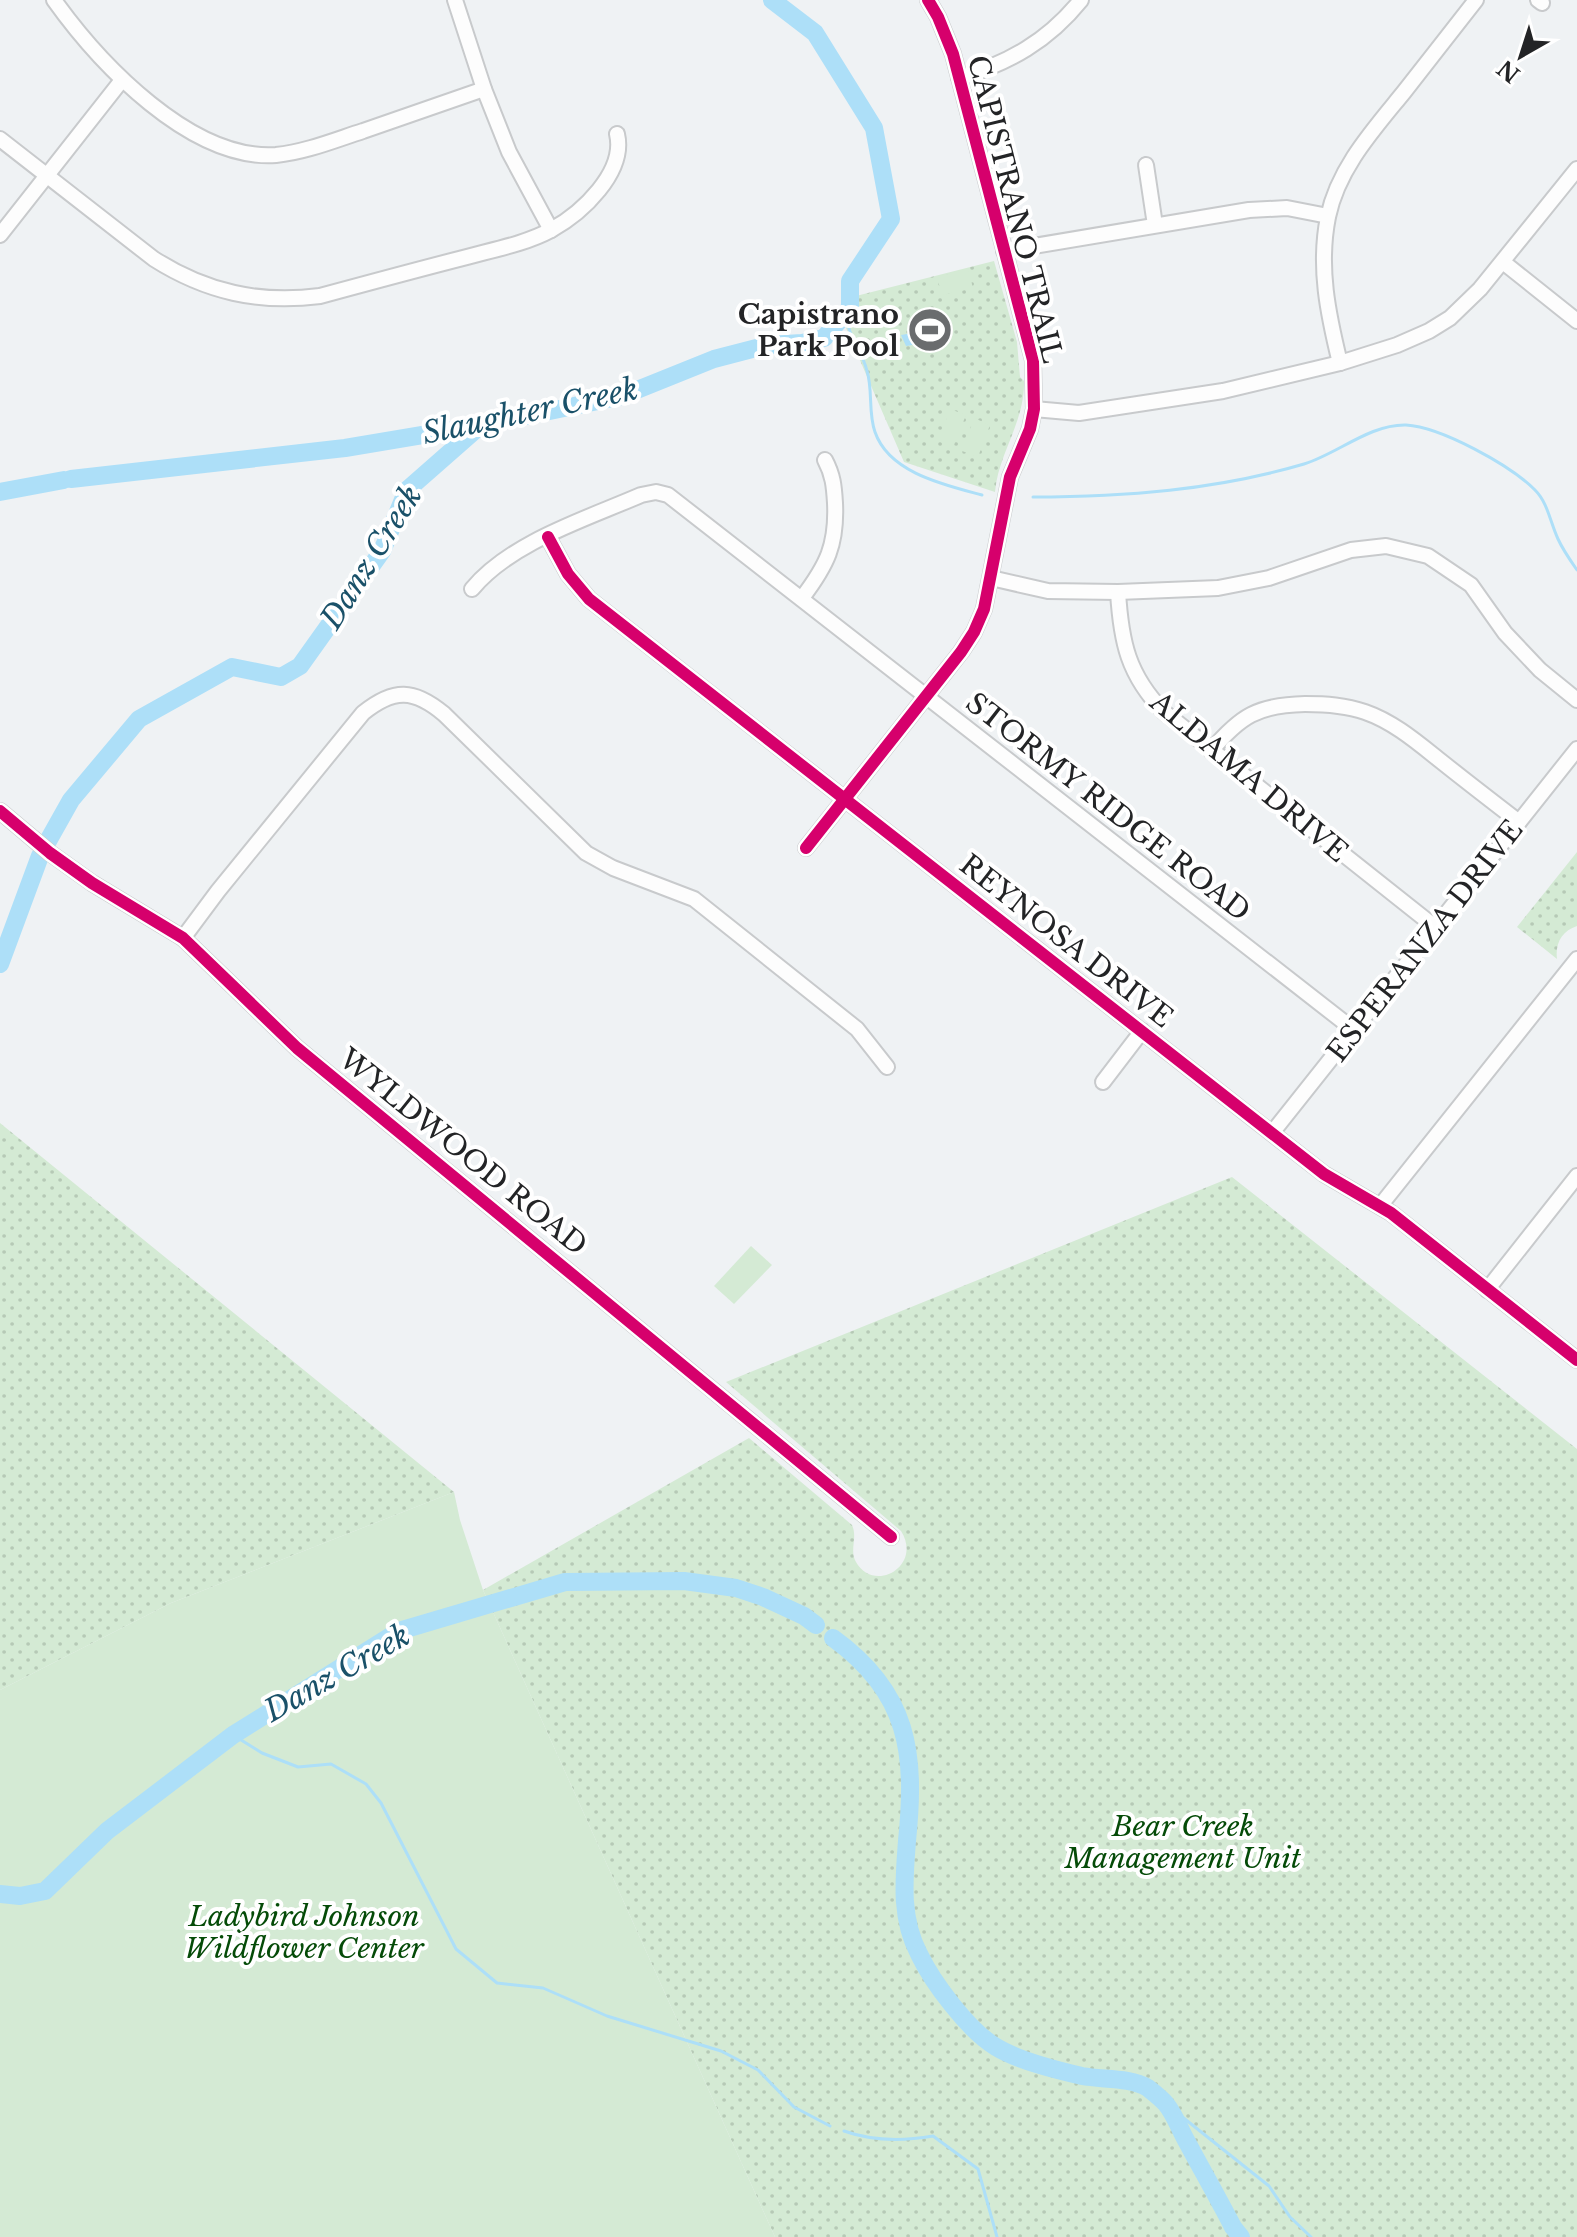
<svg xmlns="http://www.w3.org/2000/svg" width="1577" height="2237" viewBox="0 0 1577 2237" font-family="'Libre Baskerville',serif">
<defs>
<pattern id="park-dots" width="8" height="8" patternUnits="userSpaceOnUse" patternTransform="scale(2)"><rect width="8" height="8" fill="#d4ead4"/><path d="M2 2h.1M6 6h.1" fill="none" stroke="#b6c9b6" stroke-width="1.8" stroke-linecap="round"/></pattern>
<pattern id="water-ripples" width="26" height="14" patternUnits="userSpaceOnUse" patternTransform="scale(2)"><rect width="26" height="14" fill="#addff8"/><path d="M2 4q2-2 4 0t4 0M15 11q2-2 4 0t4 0" fill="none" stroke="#95bfd4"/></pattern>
</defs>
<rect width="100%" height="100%" fill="#eff2f4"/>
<g fill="url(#park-dots)">
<path d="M 994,261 L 1017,342 L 1020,377 L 1024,381 C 1025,422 998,454 995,492 L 904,462 L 843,321 L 856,296 Z"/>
<path d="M 1577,852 L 1577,926 C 1562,931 1555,943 1557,959 L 1517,927 Z"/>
<polygon points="0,1123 454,1492 171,1603 0,1690"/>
<path d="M 1232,1177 L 1577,1449 L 1577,2237 L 775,2237 L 483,1590 L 749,1438 L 852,1525 C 858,1538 849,1550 856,1562 C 874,1594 923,1566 901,1531 L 726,1382 Z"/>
</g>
<g fill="#d4ead4">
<polygon points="968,269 973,288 943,295 936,277"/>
<polygon points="950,409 966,415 953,447 938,441"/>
<polygon points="974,418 990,425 978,457 962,451"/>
<polygon points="751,1246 772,1265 734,1304 714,1286"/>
<polygon points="454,1492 460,1520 483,1590 775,2237 0,2237 0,1690 171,1603"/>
</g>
<path fill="url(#water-ripples)" d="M 924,310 L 933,314 L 934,325 L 944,334 L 944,341 L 933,350 C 924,342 917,344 906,346 L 901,335 L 918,332 L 923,339 L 925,336 L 912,318 Z"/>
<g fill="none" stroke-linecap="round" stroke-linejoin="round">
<g stroke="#addff8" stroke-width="3">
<path d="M 846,314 C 847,335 862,350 867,371 C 873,390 868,413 875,432 C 889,473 945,485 982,495"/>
<path d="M 1033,497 C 1124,497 1216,490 1304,464 C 1337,454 1370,424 1406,425 C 1441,427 1510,465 1535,490 C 1548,503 1550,522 1558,539 C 1563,550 1570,560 1577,570"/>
<polyline points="233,1735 262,1753 298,1767 331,1764 366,1784 381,1803 456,1949 497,1983 543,1988 607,2016 721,2051 758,2070 794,2107 830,2126"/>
<polyline points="1166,2104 1269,2186 1290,2217 1311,2237"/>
<path d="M 844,2131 C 872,2141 904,2141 933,2136 L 978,2169 L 997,2237"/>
</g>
<g stroke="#addff8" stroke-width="18">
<polyline points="71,479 345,448 482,425 622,396 714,359 768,345 802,343 824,338 850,308 850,281 891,219 874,128 815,33 772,0"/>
<polyline points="0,492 64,480"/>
<polyline points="48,841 71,800 139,719 232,667 281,677 300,666 382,551 407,490 481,425"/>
<polyline points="0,964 40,856"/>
<path d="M 833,1638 C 909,1693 916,1753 907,1841 C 904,1880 900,1918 919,1954 C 933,1983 968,2030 996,2047 C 1019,2061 1056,2070 1082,2076 C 1103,2080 1129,2077 1148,2088 C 1153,2092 1162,2099 1166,2104 C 1175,2115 1180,2130 1187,2142 C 1202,2170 1218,2198 1233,2227 L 1241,2237"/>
<polyline points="0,1894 20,1896 45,1891 107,1831 233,1735 399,1631 565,1582 684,1581 736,1588 763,1597 804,1616 816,1625"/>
</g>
<g stroke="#c8cacc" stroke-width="18">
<g id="minor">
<path d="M 54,0 C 99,63 191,161 276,155 C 306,152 335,140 363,131 C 404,117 444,103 484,89"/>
<polyline points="455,0 484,89 509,152 551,230"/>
<polyline points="1538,0 1542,3"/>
<path d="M 959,78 C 1009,63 1048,41 1081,0"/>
<path d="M 0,139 L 154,259 C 206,292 259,304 320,296 C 368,283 416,270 463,258 C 492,250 525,244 551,230 C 582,213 626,172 617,134"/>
<polyline points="1146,165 1155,225"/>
<polyline points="0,235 122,80"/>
<polyline points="1004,251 1249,210 1287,208 1328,216"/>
<polyline points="1503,262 1577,321"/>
<path d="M 1340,363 C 1328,314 1318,267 1328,217 C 1338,168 1374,129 1404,92 C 1428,61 1452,31 1476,0"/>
<polyline points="1034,409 1079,413 1223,391 1340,363 1397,345 1429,331 1450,318 1480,289 1577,169"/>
<polyline points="548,537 568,574 589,599 1324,1174 1391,1213 1577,1360"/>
<polyline points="991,578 1048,591 1118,592 1218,588 1269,578 1351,550 1386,546 1428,556 1471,585 1505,633 1540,670 1577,700"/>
<path d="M 472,589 C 511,542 586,519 641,495 L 656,492 L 668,495 L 1354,1030"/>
<path d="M 1118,592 C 1121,642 1128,675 1164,712 L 1435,927"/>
<path d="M 802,598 C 827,565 837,545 835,503 C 834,486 833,475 825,460"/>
<path d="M 1211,751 C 1240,716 1258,705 1305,704 C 1326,704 1345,705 1365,712 C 1394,722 1418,743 1442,762 C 1467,782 1493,802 1519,822"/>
<polyline points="0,811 50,853 92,883 183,938 297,1048 891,1537"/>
<polyline points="806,848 961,652 974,632 984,609 1010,477 1030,429 1034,409 1033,360 953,54 938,17 928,0"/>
<path d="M 183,938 L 218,891 L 363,713 C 394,688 414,689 444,714 L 586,853 L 613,868 L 694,899 L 857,1029 L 887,1067"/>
<polyline points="1103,1082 1142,1031"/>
<polyline points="1272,1133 1577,749"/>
<polyline points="1380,1206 1577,959"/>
<polyline points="1487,1290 1577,1176"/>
</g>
</g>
<use href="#minor" stroke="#fdfdfd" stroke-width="14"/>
<g stroke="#fff" stroke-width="17">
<g id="cycleway">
<polyline points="548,537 568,574 589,599 1324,1174 1391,1213 1577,1360"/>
<polyline points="0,811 50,853 92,883 183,938 297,1048 891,1537"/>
<polyline points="806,848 961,652 974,632 984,609 1010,477 1030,429 1034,409 1033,360 953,54 938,17 928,0"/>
</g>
</g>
<use href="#cycleway" stroke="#d6006c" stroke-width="12"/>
</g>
<defs>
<g id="stadium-disc" transform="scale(2.3)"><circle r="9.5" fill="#6a6c6e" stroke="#fff"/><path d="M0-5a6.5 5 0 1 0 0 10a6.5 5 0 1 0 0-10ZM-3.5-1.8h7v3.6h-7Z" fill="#fff"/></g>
</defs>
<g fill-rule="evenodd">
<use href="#stadium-disc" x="930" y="330"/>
</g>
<g text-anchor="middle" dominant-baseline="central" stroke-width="8" stroke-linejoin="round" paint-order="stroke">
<g font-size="28" fill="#232426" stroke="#fff">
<text transform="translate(1015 209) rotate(76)">CAPISTRANO TRAIL</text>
<text transform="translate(1249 777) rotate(40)">ALDAMA DRIVE</text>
<text transform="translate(1108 807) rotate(38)">STORMY RIDGE ROAD</text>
<text transform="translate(1066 941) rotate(38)">REYNOSA DRIVE</text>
<text transform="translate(1425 941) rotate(-52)">ESPERANZA DRIVE</text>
<text transform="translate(463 1152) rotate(39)">WYLDWOOD ROAD</text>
</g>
<g font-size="28" font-weight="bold" fill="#232426" stroke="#fff" text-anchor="end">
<text x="899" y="314">Capistrano<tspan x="899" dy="32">Park Pool</tspan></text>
</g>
<g font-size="28" font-style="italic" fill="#054b08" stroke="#fff">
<text x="1183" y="1826">Bear Creek<tspan x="1183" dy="32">Management Unit</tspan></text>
<text x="304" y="1916">Ladybird Johnson<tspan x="304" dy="32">Wildflower Center</tspan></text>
</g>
<g font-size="30" font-style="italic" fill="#1a5169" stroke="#fff">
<text transform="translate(530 411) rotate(-12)">Slaughter Creek</text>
<text transform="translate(371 557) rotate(-58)">Danz Creek</text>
<text transform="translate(337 1673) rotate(-30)">Danz Creek</text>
</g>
</g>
<g transform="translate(1521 56) rotate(219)" stroke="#ffffff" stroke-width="6" paint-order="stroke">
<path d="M0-6L14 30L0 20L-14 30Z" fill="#232426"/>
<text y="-12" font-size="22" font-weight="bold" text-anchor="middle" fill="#232426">N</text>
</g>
</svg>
